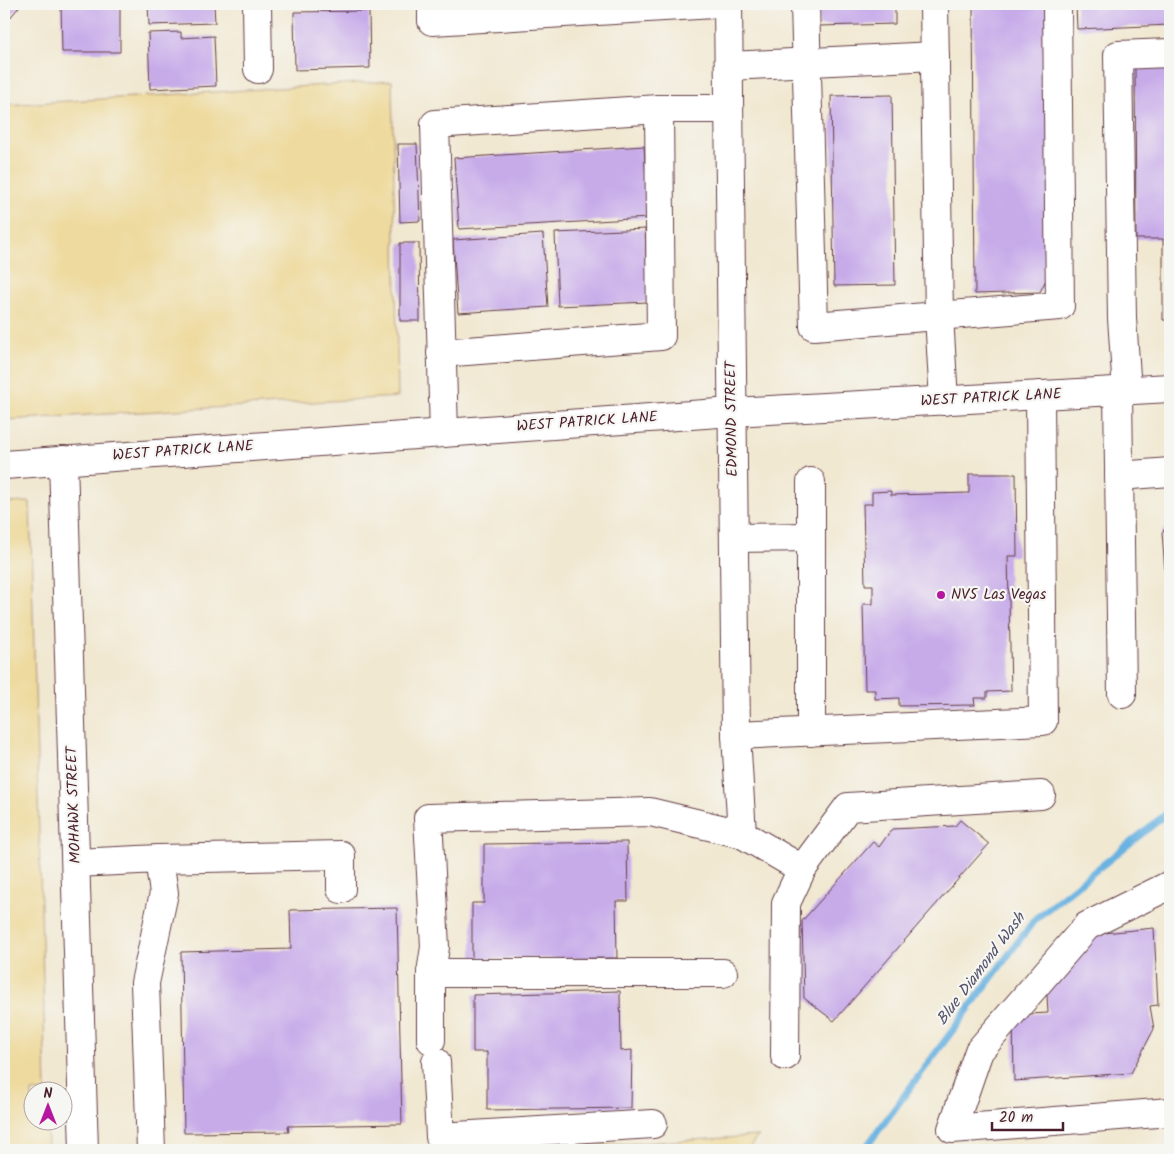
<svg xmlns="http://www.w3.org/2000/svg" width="1174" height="1154" viewBox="0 0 1174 1154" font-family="Kalam,sans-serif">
<rect width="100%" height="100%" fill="#f6f6f2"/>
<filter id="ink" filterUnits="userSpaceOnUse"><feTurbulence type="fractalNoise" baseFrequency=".02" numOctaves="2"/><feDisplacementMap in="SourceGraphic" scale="10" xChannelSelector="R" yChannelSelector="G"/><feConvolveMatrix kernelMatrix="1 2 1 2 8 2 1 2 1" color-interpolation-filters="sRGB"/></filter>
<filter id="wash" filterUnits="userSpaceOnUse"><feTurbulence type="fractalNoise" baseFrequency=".0096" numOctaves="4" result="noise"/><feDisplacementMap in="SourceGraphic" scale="20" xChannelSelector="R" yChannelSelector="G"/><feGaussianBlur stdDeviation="1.12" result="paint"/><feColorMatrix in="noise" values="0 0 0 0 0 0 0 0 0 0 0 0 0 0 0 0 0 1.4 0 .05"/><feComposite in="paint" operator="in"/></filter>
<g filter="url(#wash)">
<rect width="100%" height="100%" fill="#f1e8d1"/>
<g fill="#eeda9e" stroke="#9c7c64">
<polygon points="392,81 398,397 4,420 4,105"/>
<polygon points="30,502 46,1091 32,1092 32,1122 47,1122 48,1150 4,1150 4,503"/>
<polygon points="758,1136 748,1150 526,1150"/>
</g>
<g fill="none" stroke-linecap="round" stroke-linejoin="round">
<polyline stroke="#69b2e1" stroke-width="7" points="864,1150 1035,919 1170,811"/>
</g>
<g id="blocks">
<g fill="#c7abe9">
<polygon points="4,4 14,4 19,7 4,25"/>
<polygon points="61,4 120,4 120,52 62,52"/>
<polygon points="148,4 214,4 215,23 149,25"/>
<polygon points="818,4 895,4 895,24 819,26"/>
<polygon points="973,4 1050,4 1053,265 1040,292 975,294"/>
<polygon points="1076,4 1170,4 1170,25 1077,29"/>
<polygon points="369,11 370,68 295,70 294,12"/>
<polygon points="181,32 181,38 214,36 216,86 150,89 148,33"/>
<polygon points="1135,64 1170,64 1170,320 1163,320 1163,239 1136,239"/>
<polygon points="892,95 895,285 834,286 831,96"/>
<polygon points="398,144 417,144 420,221 400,222"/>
<polygon points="644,146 648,218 459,229 454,158"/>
<polygon points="645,229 648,302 558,306 555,233"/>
<polygon points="543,234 548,307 458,313 453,240"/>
<polygon points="400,243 419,243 420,321 400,321"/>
<polygon points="969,474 1016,474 1017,556 1008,556 1011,691 987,692 987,698 974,698 975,705 899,706 899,698 875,699 875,690 865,690 863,604 873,604 873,585 865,585 863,504 872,504 872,492 891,491 891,495 969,493"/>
<polygon points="1170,524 1170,628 1169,628 1162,532"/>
<polygon points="960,820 989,844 834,1021 804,998 802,921 873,842 879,847 892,829 955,826"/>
<polygon points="627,842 628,901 616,901 617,958 472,959 472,903 484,903 484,844"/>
<polygon points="397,908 402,1124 288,1126 289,1132 184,1133 181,952 291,949 290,910"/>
<polygon points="1154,928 1158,1005 1150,1006 1154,1029 1131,1073 1014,1081 1013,1015 1048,1013 1046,978 1094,934"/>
<polygon points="620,991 621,1051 632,1050 631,1108 487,1110 487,1052 473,1052 473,995"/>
</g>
</g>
</g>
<g filter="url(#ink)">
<use href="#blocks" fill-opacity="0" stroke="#633d44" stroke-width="1"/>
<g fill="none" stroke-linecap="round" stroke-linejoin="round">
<g stroke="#633d44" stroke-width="30">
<g id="minor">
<polyline points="257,4 258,69"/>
<polyline points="432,4 432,21 714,4"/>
<polyline points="728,4 736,735 742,834"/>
<polyline points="805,4 814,326 1060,306 1057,4"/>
<polyline points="934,4 939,316 944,401"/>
<polyline points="729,66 935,56"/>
<polyline points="441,353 661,336 659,109"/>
<polyline points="1118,391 1122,694"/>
<polyline points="1127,391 1122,318 1118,55 1170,53"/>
<polyline points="444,433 435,124 659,109 729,109"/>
<polyline points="63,460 84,1150"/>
<polyline points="4,465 732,412 1170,388"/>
<polyline points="1119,476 1170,472"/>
<polyline points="734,538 811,537"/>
<polyline points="811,732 811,482"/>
<polyline points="736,735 1043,721 1040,395"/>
<polyline points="159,859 341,855 341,889"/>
<polyline points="76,863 159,859 164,893 145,983 151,1150"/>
<polyline points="802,869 848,807 1041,795"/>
<polyline points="1170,885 1087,926 979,1051 952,1129 1170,1112"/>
<polyline points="431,973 435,947 428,818 650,812 742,834 802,869 786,903 785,1056"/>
<polyline points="431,1040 431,973 723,973"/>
<polyline points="436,1062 440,1137 653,1124"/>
</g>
</g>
<use href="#minor" stroke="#fff" stroke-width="28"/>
</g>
</g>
<circle fill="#b5179e" stroke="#f6f6f2" stroke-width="2" cx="941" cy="595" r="5"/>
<g text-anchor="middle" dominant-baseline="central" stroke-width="4.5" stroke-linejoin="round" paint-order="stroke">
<g font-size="15" fill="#4a1f2b" stroke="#f6f6f2">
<text transform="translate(991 398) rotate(-3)">WEST PATRICK LANE</text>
<text transform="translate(732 419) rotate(-91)">EDMOND STREET</text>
<text transform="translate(587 422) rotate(-4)">WEST PATRICK LANE</text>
<text transform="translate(183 451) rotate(-4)">WEST PATRICK LANE</text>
<text transform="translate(74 805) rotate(-92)">MOHAWK STREET</text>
</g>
<g font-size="15" fill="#4a1f2b" stroke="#f6f6f2" text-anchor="start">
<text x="951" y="595">NV5 Las Vegas</text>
</g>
<g font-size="16" font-style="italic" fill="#55526b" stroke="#f6f6f2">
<text transform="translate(981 969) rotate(-53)">Blue Diamond Wash</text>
</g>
</g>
<rect width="1174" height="1154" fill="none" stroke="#f6f6f2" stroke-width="20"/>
<g transform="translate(48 1106)"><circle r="24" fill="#f6f6f2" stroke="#b1a0a2"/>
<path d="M0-4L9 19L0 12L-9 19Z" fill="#b5179e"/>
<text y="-8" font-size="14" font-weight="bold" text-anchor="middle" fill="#4a1f2b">N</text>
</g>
<path d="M992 1122v8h71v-8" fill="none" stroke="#4a1f2b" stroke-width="2.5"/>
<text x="999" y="1122" font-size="15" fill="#4a1f2b" stroke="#f6f6f2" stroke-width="4" paint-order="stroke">20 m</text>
</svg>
